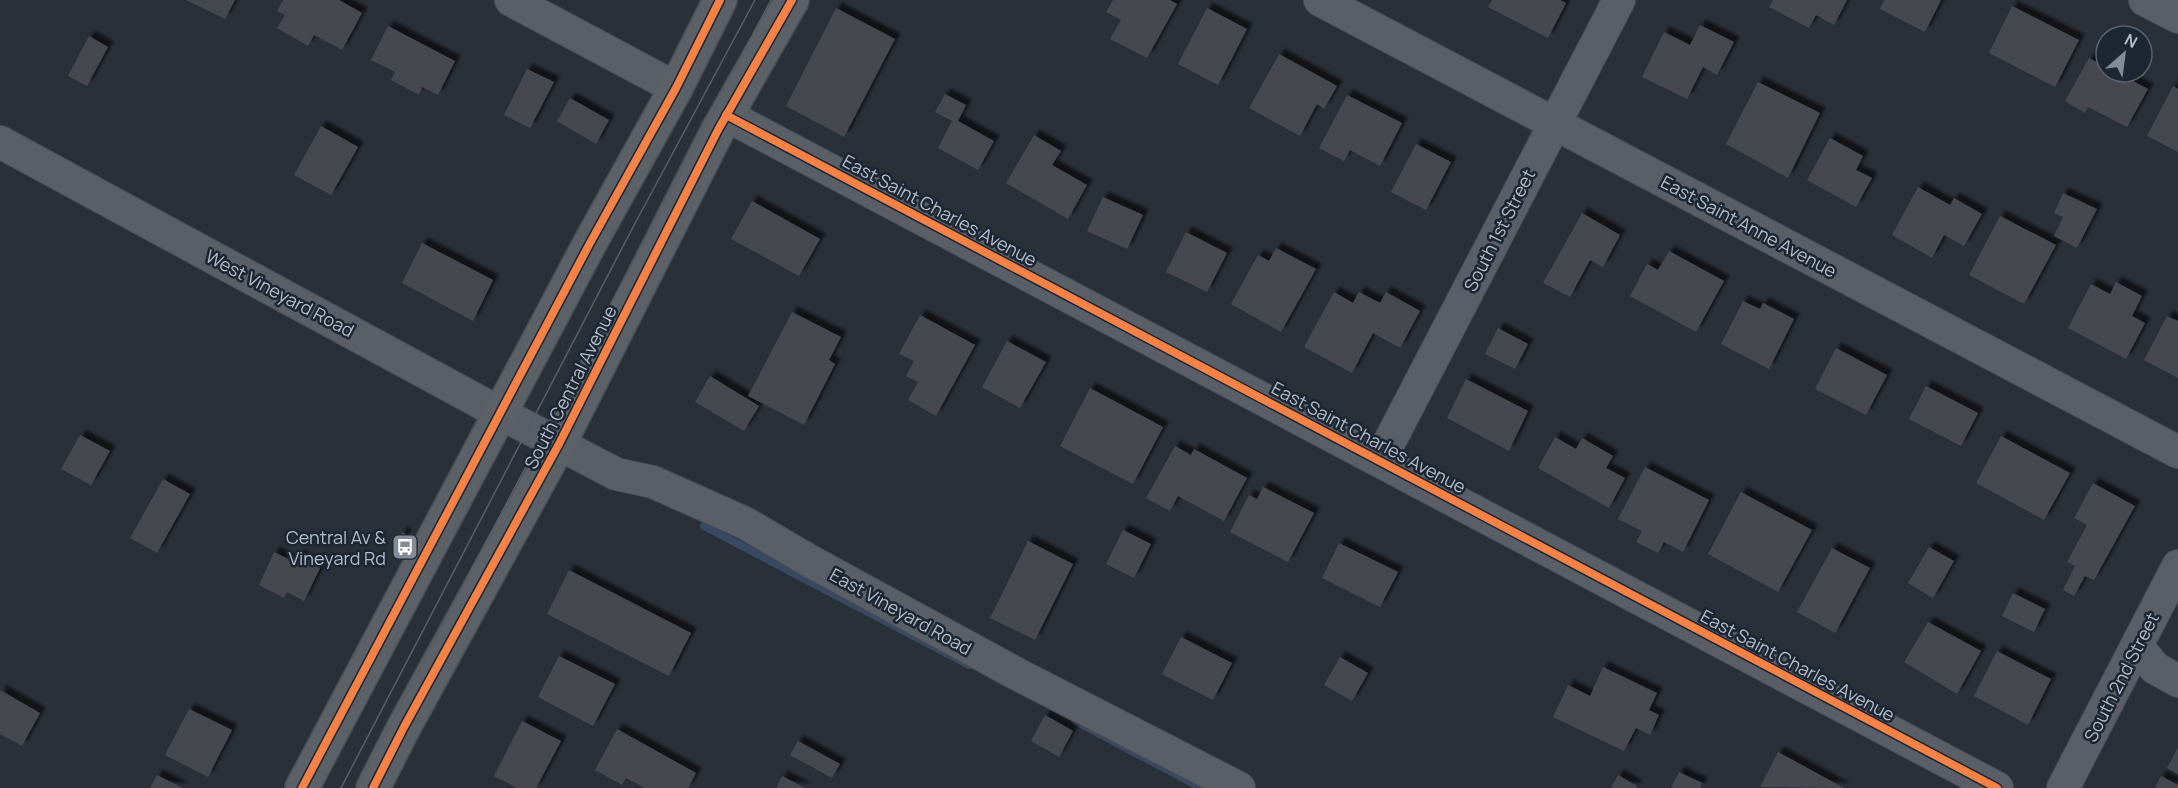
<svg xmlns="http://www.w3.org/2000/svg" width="2178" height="788" viewBox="0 0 2178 788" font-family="Manrope,sans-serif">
<defs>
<filter id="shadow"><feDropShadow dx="5.5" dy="-5.5" stdDeviation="1.5" flood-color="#0009"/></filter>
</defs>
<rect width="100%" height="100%" fill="#2a3038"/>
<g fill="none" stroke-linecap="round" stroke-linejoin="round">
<g stroke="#384963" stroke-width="8">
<polyline points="704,526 969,665"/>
<polyline points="1075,721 1202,788"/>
</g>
</g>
<g fill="#444950" filter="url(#shadow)">
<polygon points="186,0 235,0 225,19"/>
<polygon points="283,0 339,0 362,13 342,50 314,35 308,46 277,28 285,15 277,11"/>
<polygon points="1113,0 1170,0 1177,4 1147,58 1110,39 1121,20 1106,12"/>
<polygon points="1492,0 1560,0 1566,3 1548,38 1488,7"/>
<polygon points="1773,0 1847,0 1834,25 1816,15 1809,28 1769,7"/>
<polygon points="1884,0 1941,0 1925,32 1880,9"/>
<polygon points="2012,6 2079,40 2055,87 1989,53"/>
<polygon points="836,8 895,39 844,137 786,106"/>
<polygon points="1207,8 1247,29 1218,85 1178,64"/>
<polygon points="1700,25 1734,42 1717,75 1703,67 1687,99 1642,77 1664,32 1690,45"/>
<polygon points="388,26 455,61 438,95 422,87 419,95 391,80 395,72 371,60"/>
<polygon points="89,36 108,47 87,86 68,76"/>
<polygon points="1279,54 1337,86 1324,109 1317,104 1300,136 1249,108"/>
<polygon points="2089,58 2106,67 2106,72 2116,72 2148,89 2127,127 2088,107 2085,113 2065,101"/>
<polygon points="527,69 554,82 530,128 504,115"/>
<polygon points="1758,82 1820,113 1788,178 1726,144"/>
<polygon points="2173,86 2178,89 2178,152 2147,136"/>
<polygon points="945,94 966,105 958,121 994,141 978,170 938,148 952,121 935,112"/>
<polygon points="1347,95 1402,123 1380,166 1350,150 1344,161 1319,148"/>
<polygon points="570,98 609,120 596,144 557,121"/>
<polygon points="321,126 358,147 331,195 294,175"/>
<polygon points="1034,135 1061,151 1052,165 1087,185 1068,219 1006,183"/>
<polygon points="1830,138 1863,156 1856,170 1872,178 1856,207 1807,180"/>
<polygon points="1416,144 1451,162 1426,210 1391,192"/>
<polygon points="1918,187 1950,205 1954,198 1982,214 1964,246 1944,235 1932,258 1892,235"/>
<polygon points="2063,193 2097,209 2077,248 2054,236 2063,217 2054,213"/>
<polygon points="1103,197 1143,215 1127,249 1087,231"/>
<polygon points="752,201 820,239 799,276 731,239"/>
<polygon points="1582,213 1620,235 1603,267 1590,260 1570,297 1543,283"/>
<polygon points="2000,216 2056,245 2024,304 1969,275"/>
<polygon points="1186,232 1227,253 1207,292 1166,272"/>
<polygon points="422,243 493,280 473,321 402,283"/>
<polygon points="1276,248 1316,269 1281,332 1231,304 1258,255 1269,261"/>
<polygon points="1669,251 1724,281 1696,332 1630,296 1647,264 1658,270"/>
<polygon points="2116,282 2142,296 2132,316 2145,323 2126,359 2068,328 2091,284 2110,294"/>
<polygon points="1334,292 1353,303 1359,292 1380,303 1386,292 1420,311 1400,348 1373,333 1352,373 1304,347"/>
<polygon points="1743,301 1760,309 1763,303 1794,319 1769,369 1721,344"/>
<polygon points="792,312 841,337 829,360 835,364 804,425 748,396"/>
<polygon points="920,315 975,345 936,416 908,400 918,382 906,376 914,361 899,354"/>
<polygon points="2167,316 2178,321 2178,378 2144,360"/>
<polygon points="1498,328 1528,344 1515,369 1485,354"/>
<polygon points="1007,341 1046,362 1020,408 982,387"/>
<polygon points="1836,348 1887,375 1866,415 1815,389"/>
<polygon points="710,376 759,406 744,431 695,402"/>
<polygon points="1466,379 1528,411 1509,451 1447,418"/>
<polygon points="1926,386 1978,413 1961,446 1909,419"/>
<polygon points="1090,388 1163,427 1133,484 1060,446"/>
<polygon points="80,435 110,451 91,485 61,469"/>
<polygon points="2001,436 2070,473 2044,520 1976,483"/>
<polygon points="1555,437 1576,449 1582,438 1613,456 1606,468 1625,478 1609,508 1538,468"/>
<polygon points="1175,446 1191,455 1194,449 1247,478 1224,521 1178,496 1170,511 1146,498"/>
<polygon points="1645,467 1709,500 1683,552 1664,542 1658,553 1636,542 1642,531 1618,519"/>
<polygon points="163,479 190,494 157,553 130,538"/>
<polygon points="2093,483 2135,506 2094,580 2085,576 2074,596 2063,590 2075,566 2067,562 2087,525 2074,518"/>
<polygon points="1263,487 1314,513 1288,562 1230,532 1249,495 1257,499"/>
<polygon points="1741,492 1812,530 1778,592 1708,554"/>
<polygon points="1123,530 1151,544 1134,578 1106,564"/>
<polygon points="402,532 406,534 400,546 396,544"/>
<polygon points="1028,541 1073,564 1035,640 990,618"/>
<polygon points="1339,543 1398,572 1380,607 1322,578"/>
<polygon points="1929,547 1954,561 1933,598 1908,583"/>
<polygon points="1832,548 1870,568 1835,633 1797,612"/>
<polygon points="274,552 295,562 298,555 321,566 304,601 287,592 284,598 259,585"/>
<polygon points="569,570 691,633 669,676 547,614"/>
<polygon points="2013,593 2045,609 2034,632 2002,616"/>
<polygon points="1928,622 1981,651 1957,694 1904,662"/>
<polygon points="1181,637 1232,663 1213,700 1162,674"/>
<polygon points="1997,651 2051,679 2028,725 1974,696"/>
<polygon points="559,656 615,684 593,726 538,697"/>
<polygon points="1340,657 1368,673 1352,701 1324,685"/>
<polygon points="1603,667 1657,693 1649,710 1659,715 1650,735 1636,728 1624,751 1553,717 1568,685 1590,696"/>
<polygon points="0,690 40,713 22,746 0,734"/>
<polygon points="189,709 232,730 208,777 165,755"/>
<polygon points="1045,715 1073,731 1059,757 1031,741"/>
<polygon points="522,721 561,741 536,788 517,788 494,776"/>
<polygon points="617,729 696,773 688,788 645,788 626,778 622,785 595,770"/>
<polygon points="798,741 840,764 832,778 790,755"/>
<polygon points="2178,747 2178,774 2167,768"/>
<polygon points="1778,752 1844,788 1760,787"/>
<polygon points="1679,772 1702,783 1700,788 1671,788"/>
<polygon points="157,775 183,788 150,788"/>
<polygon points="1618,775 1637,786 1636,788 1611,788"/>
<polygon points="782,776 805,788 776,788"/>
<polygon points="2161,776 2178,785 2178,788 2155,788"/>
</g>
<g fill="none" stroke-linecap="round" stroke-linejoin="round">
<g stroke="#484c53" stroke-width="34">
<g id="minor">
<polyline points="511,0 676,88"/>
<polyline points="1320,0 2178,452"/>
<polyline points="2145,0 2178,17"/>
<polyline points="726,115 1997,788"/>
<polyline points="0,142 500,413 616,474 653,482 745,523 808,560 1017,674 1239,788"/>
<polyline points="1380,460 1619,0"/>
<polyline points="2137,646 2155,668 2178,681"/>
<polyline points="2063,788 2178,566"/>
</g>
</g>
<g stroke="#484c55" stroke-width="36">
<g id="major">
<polyline points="302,788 590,243 676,88 720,0"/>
<polyline points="373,788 404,727 559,444 718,130 792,0"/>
</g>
</g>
<use href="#minor" stroke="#5a5e66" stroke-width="32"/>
<use href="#major" stroke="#5c6168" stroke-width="33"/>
<g stroke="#595d64" stroke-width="1.5">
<polyline points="341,788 632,229 755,0"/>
<polyline points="357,788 771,0"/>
</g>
<g stroke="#1d2633" stroke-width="11">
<g id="cycleway">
<polyline points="726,115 1997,788"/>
<polyline points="302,788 590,243 676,88 720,0"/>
<polyline points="373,788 404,727 559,444 718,130 792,0"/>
</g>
</g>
<use href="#cycleway" stroke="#f48246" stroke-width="8"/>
</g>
<defs>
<g id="bus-square" transform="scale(1.35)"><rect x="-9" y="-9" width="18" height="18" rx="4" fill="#848b96" stroke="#1d2633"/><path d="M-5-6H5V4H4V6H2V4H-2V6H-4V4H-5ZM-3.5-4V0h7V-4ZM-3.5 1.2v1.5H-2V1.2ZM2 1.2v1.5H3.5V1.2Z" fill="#fff"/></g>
</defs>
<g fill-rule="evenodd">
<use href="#bus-square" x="405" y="547"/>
</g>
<g text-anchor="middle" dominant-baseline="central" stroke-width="5" stroke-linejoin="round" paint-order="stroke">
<g font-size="18" fill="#b4bcc9" stroke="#1d2633">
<text transform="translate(940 210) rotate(28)">East Saint Charles Avenue</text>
<text transform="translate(1749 226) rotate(28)">East Saint Anne Avenue</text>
<text transform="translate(1499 230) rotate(-63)">South 1st Street</text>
<text transform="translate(280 293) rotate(28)">West Vineyard Road</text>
<text transform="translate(570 387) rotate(-63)">South Central Avenue</text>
<text transform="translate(1369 437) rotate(28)">East Saint Charles Avenue</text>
<text transform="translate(901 611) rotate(29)">East Vineyard Road</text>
<text transform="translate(1798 665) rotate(28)">East Saint Charles Avenue</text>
<text transform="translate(2121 677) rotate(-63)">South 2nd Street</text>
</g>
<g font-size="18" fill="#b4bcc9" stroke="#1d2633" text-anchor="end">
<text x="386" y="537">Central Av &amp;<tspan x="386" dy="21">Vineyard Rd</tspan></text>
</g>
</g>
<g transform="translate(2124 54) rotate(28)"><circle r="28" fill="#1d2633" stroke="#59626f" stroke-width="1.5"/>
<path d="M0-4.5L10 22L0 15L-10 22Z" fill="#848b96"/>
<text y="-9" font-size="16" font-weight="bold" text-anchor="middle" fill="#b4bcc9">N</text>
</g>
</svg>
